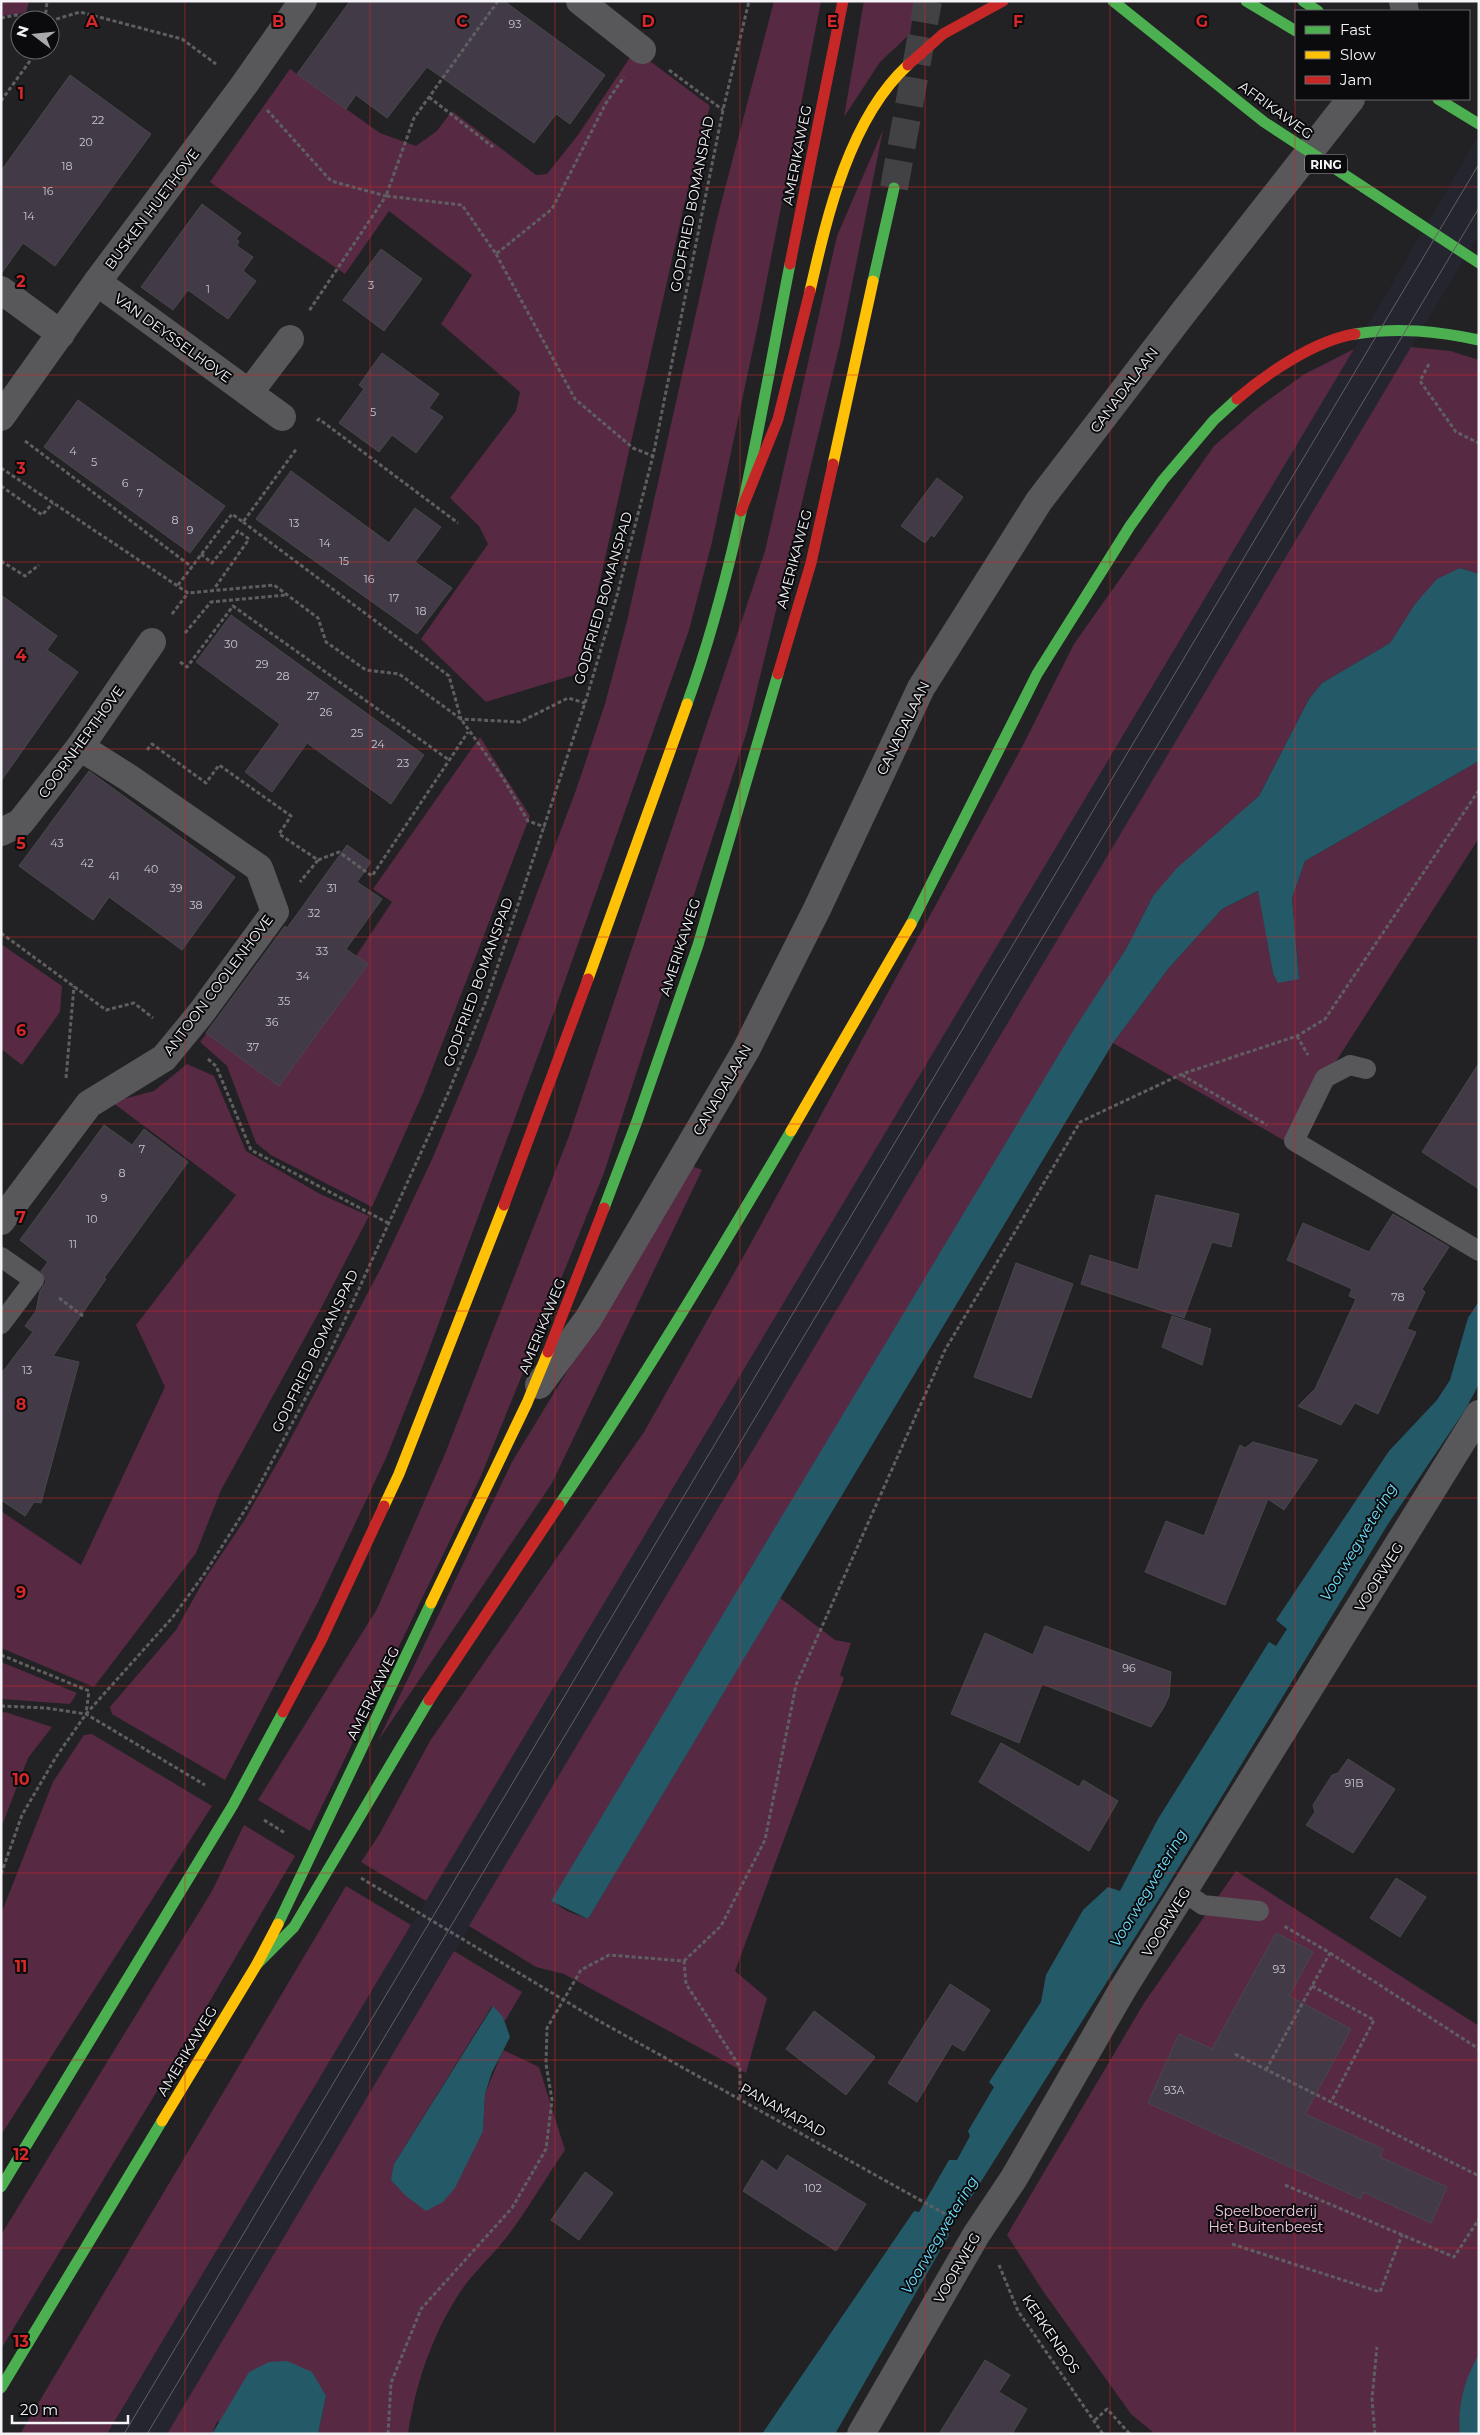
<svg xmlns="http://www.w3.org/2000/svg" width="1480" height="2435" viewBox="0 0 1480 2435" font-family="Montserrat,sans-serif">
<rect width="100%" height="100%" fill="#222225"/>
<polygon fill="#25252f" points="1479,135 1479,234 167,2434 107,2434 1354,349"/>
<g fill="#582943">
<polygon points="1,1 29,1 26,13 1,16"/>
<polygon points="774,1 821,1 758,325 712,542 689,630 549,1026 425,1360 386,1458 318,1602 225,1780 112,1714 110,1707 176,1630 204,1580 244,1521 283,1453 382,1266 433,1157 477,1052 576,790 605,704 627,621 717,219"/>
<polygon points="864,1 915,1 910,34 880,62 844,117"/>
<polygon points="635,50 710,106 683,210 593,612 577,674 486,702 421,639 488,544 479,526 450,498 516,411 520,392 441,324 472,275 389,211 345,274 210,182 290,69 380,133 416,146 437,131 452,111 536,175 547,174 578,135"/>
<polygon points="883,130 840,344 747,731 604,1173 481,1476 310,1831 258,1800 377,1609 445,1454 569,1136 765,551 837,236"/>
<polygon points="1411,347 1450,351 1479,360 1479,574 1460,568 1415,604 1390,643 1322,683 1309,699 1259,796 1153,896 1126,949 552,1901 567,1911 588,1919 780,1598 835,1640 851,1643 840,1675 844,1678 735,1971 767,1998 746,2073 564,1974 536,1967 469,1926"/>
<polygon points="1354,349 426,1901 361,1862 379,1835 430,1741 644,1432 751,1243 1021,749 1074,644 1214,446 1255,410 1303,375"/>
<polygon points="480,737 530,816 423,1093 372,1207 271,1155 256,1143 227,1066 200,1042 207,1033 279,1085 368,964 356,956 392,902 373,889"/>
<polygon points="1479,761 1479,838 1285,1141 1113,1043 1168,969 1222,909 1259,891 1273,973 1299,979 1292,898 1305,861"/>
<polygon points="1,944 62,986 60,1012 22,1065 1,1049"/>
<polygon points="187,1064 214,1076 246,1151 320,1194 369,1216 318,1314 221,1490 196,1553 94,1687 1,1648 1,1511 81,1565 165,1387 136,1325 236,1195 112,1102 154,1091"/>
<polygon points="692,1166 702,1170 552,1483 378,1741 512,1462"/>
<polygon points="1,1662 77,1693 70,1704 1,1699"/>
<polygon points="5,1712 52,1727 28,1758 1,1828 1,1713"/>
<polygon points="92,1734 212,1806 1,2135 1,1914 53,1782 84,1735"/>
<polygon points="244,1825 295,1856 157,2091 1,2349 1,2235 212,1891"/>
<polygon points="1236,1871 1479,2026 1479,2434 1155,2434 1131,2414 1043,2291 1007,2235 1144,2003"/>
<polygon points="346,1886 411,1925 107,2434 20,2434"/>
<path d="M 454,1951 L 522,1992 L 505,2021 L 492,2006 L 394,2164 L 483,2131 L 485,2094 L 503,2050 L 539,2067 L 565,2150 C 547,2176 531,2204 512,2230 C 498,2250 480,2266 465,2285 C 434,2329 416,2381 408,2434 L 318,2434 L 326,2396 L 217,2422 L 212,2434 L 167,2434 Z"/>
</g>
<g fill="#245a68">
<polygon points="1460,568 1479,574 1479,761 1305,861 1292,898 1299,979 1278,983 1273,973 1258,891 1222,909 1168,969 1113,1043 588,1919 551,1901 1073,1031 1126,949 1153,896 1177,868 1259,796 1309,699 1322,683 1390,643 1415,604 1437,579"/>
<polygon points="1479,1301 1479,1384 1465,1410 1388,1524 1166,1888 970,2199 961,2208 948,2231 949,2235 835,2434 762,2434 914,2211 919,2212 949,2160 957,2160 970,2136 968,2131 994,2087 989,2082 1041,2002 1046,1975 1083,1910 1108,1887 1120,1891 1158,1819 1269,1642 1276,1646 1287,1629 1276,1620 1389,1451 1437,1400 1450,1380 1468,1318"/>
<polygon points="493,2006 503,2017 510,2037 492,2072 485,2094 483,2131 455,2188 443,2202 426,2211 406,2196 391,2180 394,2164"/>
<path d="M 1479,2354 L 1479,2434 L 1460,2434 C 1457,2406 1465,2378 1479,2354 Z"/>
<polygon points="287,2361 312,2372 326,2396 318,2434 212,2434 249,2372 269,2362"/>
</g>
<g fill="#423b47" stroke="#484849">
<polygon points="350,1 504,1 605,75 570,124 556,114 534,143 427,67 387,118 356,95 346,109 297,74"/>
<polygon points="70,75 151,134 55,266 23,243 1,274 1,171"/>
<polygon points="202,204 241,233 236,239 239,241 237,246 253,257 243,271 256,281 228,319 188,290 173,310 141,287"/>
<polygon points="381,249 422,279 384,331 343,300"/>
<polygon points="382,353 439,394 429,408 443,417 416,453 392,435 379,452 339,423 364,389 359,385"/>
<polygon points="78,400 225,506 190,553 44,447"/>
<polygon points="291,471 389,543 415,508 441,527 415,562 452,588 417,634 256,519"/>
<polygon points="937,478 963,497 934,537 931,535 925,543 901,526"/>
<polygon points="1,595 57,636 47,650 78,672 1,781"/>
<polygon points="231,615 424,755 391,804 307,743 272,792 245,772 280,724 196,662"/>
<polygon points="89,771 235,877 182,950 109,897 93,920 19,866"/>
<polygon points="347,845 371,862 357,882 382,899 346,949 368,964 279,1086 206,1033 285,926 287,928"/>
<polygon points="1479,1063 1479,1189 1422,1152"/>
<polygon points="104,1125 132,1145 144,1129 188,1162 104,1278 106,1279 53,1356 79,1362 41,1503 34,1502 25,1516 1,1500 1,1374 33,1332 25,1326 36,1311 40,1291 46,1282 41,1271 48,1262 20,1240"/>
<polygon points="1156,1195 1239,1214 1231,1247 1212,1242 1184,1318 1081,1284 1090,1255 1138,1270"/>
<polygon points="1393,1214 1449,1247 1422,1289 1425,1292 1407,1329 1416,1332 1378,1414 1355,1403 1341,1425 1298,1406 1315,1389 1356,1299 1349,1296 1352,1289 1287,1260 1303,1223 1369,1252"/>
<polygon points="1016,1263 1073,1284 1031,1398 974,1377"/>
<polygon points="1172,1316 1211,1329 1202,1365 1162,1347"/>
<polygon points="1253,1442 1318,1460 1284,1510 1268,1499 1225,1605 1145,1572 1166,1521 1204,1536 1240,1445 1245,1448"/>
<polygon points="1045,1626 1171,1672 1169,1696 1164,1707 1151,1727 1042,1684 1019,1743 951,1714 985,1633 1033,1655"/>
<polygon points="1001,1743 1079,1787 1083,1780 1118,1801 1089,1851 979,1782"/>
<polygon points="1348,1759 1395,1789 1353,1853 1306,1825 1315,1812 1313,1805 1332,1775 1338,1773"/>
<polygon points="1396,1878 1426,1897 1400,1937 1370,1918"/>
<polygon points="1276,1933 1313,1952 1289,1996 1351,2029 1305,2114 1383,2149 1380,2157 1447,2187 1431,2223 1363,2192 1361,2199 1148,2103 1179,2034 1212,2049"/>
<polygon points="950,1984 990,2010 964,2051 952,2044 917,2102 888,2083"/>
<polygon points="814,2011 875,2057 846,2095 786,2049"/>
<polygon points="787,2155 866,2204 836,2251 743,2191 762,2160 777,2171"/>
<polygon points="585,2172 613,2193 579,2240 551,2220"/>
<polygon points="985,2360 1010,2375 999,2392 1027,2409 1012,2434 939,2434"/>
</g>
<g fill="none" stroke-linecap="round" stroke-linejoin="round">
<polyline stroke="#424245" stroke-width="28" stroke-dasharray="28 14" stroke-linecap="butt" points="894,188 928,1"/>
<g stroke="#5f5f61" stroke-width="3" stroke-dasharray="4 2.5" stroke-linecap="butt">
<polyline points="498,1 414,118 386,196 462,205 496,254 552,209 606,103 624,77"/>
<polyline points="1,18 16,15 33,20"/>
<polyline points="45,20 47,1"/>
<polyline points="50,21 80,12 182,39 216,64"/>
<polyline points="669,70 723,110"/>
<polyline points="429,97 493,147"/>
<polyline points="1,101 38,50"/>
<polyline points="267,110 331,181 386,196 309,311"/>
<polyline points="496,254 575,399 633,448 653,456"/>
<polyline points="1429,364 1420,381 1456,432 1479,443"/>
<polyline points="317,421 319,419 458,523"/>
<polyline points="25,441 192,567"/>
<polyline points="1,468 188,593 274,585 318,618 326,642 366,670 399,674 461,719 503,778 528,821 545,827"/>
<polyline points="1,486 42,515 53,503"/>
<polyline points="243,522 449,676 461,719 520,722 568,698 585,703"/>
<polyline points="201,554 212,563 238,531 249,539 214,589"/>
<polyline points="1,561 25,576 39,565"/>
<polyline points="178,585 232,514 243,522 297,448"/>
<polyline points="172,614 188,593"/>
<polyline points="185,633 211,602 286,595"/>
<polyline points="180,662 187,667 233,606 449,760"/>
<polyline points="147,750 152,744 206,783 219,765 291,816 279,834 318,860 300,882"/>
<polyline points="318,860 339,852 372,876 468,732"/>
<polyline points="1,933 106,1010 134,1003 153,1018"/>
<polyline points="1297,1036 1308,1055"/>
<polyline points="208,1059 216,1066 251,1150 388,1223"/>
<polyline points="1182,1075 1267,1125"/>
<polyline points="66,1078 74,986"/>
<polyline points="59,1298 83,1316"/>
<polyline points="1,1655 89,1691 86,1713"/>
<polyline points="1,1706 46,1708 86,1714 205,1785"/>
<polyline points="264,1820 285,1833"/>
<polyline points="1,1874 22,1815 56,1757 86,1714 172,1618 205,1573 252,1499 331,1350 449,1091 486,1001 585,703 617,595 653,456 723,110 749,1"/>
<polyline points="361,1878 592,2017 947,2215"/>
<polyline points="1330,1953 1479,2049"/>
<polyline points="684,1961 721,1926 765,1840 796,1685 945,1350 1080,1122 1182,1074 1297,1036 1325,1019 1479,790"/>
<polyline points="1312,1986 1374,2020 1331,2102"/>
<polyline points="1235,2054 1479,2176"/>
<polyline points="1266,2070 1330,1953 1284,1926"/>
<polyline points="1285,2185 1454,2257 1479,2219"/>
<polyline points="1232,2244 1380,2292 1402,2235"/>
<polyline points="999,2265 1018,2311 1103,2434"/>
<polyline points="1095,2420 1107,2409 1130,2434"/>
<polyline points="388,2434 391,2383 421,2309 512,2208 546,2149 552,2100 546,2064 547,2028 581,1970 609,1955 684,1961 686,1984 740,2067 740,2099"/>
<polyline points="1375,2434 1372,2399 1377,2347"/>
</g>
<g stroke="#58585b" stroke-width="20">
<polyline points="1366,1069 1350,1065 1325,1078 1294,1141 1479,1251"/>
<polyline points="1,1257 34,1280 1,1324"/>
<polyline points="1184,1892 1203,1905 1259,1911"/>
</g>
<g stroke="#58585b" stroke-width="28">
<polyline points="580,1 642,50"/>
<polyline points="1403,1 1405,11"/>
<polyline points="97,282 249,393 290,339"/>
<polyline points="1,290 61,334"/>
<polyline points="249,393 282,417"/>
<polyline points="1,417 97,282 244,85 303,1"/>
<polyline points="1,832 20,823 80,747 152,642"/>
<polyline points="1,1221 89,1104 164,1058 201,1013 275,912 259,868 129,778 80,747"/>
<polyline points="539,1385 588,1319 746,1050 817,909 921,688 1039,501 1183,313 1351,99"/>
<polyline points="861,2434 976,2235 1014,2178 1121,1992 1479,1414"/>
</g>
<g stroke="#4caf50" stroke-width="11">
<polyline points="1113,1 1264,122 1479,263"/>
<polyline points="1246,1 1296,31"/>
<polyline points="1303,1 1318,11"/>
<polyline points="1438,99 1479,124"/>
<polyline points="873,281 894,188"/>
<path d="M 1355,334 C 1398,327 1437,331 1479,340"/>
<path d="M 687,704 C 738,563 761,411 790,264"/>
<polyline points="911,924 1037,674 1130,526 1163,480 1214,420 1237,399"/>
<polyline points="604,1208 637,1121 698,945 778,674"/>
<path d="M 559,1505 C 641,1383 716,1258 791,1131"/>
<polyline points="278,1924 431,1603"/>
<polyline points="257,1964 294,1927 429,1700"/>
<polyline points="1,2187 233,1805 283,1712"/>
<polyline points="1,2388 162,2121"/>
</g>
<g stroke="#ffc107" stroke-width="11">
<path d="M 810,291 C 827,217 849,119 908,65"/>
<polyline points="833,464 873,281"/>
<polyline points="588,979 687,704"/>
<polyline points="791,1131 911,924"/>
<polyline points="384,1506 399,1474 504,1205"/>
<polyline points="431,1603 527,1403 548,1352"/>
<polyline points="162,2121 257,1964 278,1924"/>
</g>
<g stroke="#c62828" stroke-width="11">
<polyline points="908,65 943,34 1003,1"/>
<polyline points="790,264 843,1"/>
<path d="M 1237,399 C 1267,373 1316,340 1355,334"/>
<polyline points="741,511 778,419 810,291"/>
<polyline points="778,674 811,563 833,464"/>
<polyline points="504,1205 588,979"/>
<polyline points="548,1352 604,1208"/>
<polyline points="429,1700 559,1505"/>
<polyline points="283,1712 321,1641 384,1506"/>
</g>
<g stroke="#616163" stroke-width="1">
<polyline points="124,2434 1479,164"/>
<polyline points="147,2434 1479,208"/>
</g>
</g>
<path fill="none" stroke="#d62828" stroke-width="1" stroke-opacity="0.55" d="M 185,1 L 185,2434M 370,1 L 370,2434M 555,1 L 555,2434M 740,1 L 740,2434M 925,1 L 925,2434M 1110,1 L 1110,2434M 1295,1 L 1295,2434M 1,187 L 1479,187M 1,375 L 1479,375M 1,562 L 1479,562M 1,749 L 1479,749M 1,937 L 1479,937M 1,1124 L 1479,1124M 1,1311 L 1479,1311M 1,1498 L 1479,1498M 1,1686 L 1479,1686M 1,1873 L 1479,1873M 1,2060 L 1479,2060M 1,2248 L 1479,2248"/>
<g text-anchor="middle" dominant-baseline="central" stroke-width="4" stroke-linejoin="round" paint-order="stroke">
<g font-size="11" fill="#c8c6cc">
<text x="515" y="24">93</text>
<text x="98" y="120">22</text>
<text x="86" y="142">20</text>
<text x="67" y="166">18</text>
<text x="48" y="191">16</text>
<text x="29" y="216">14</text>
<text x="371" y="285">3</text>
<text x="208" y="289">1</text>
<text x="373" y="412">5</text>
<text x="73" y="451">4</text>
<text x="94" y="462">5</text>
<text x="125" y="483">6</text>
<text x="140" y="493">7</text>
<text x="175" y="520">8</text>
<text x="294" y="523">13</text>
<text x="190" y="530">9</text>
<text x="325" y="543">14</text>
<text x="344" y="561">15</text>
<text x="369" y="579">16</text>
<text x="394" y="598">17</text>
<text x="421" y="611">18</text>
<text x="231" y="644">30</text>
<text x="262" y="664">29</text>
<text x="283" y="676">28</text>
<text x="313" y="696">27</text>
<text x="326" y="712">26</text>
<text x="357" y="733">25</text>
<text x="378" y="744">24</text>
<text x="403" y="763">23</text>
<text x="57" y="843">43</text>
<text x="87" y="863">42</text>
<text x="151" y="869">40</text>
<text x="114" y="876">41</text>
<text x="176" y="888">39</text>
<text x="332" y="888">31</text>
<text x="196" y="905">38</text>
<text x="314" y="913">32</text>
<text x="322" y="951">33</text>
<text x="303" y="976">34</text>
<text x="284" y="1001">35</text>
<text x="272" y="1022">36</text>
<text x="253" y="1047">37</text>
<text x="142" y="1149">7</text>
<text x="122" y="1173">8</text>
<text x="104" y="1198">9</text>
<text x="92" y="1219">10</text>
<text x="73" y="1244">11</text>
<text x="1398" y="1297">78</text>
<text x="27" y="1370">13</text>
<text x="1129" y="1668">96</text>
<text x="1354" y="1783">91B</text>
<text x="1279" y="1969">93</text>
<text x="1174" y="2090">93A</text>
<text x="813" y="2188">102</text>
</g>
<rect fill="#0b0b0d" stroke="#aeaeb2" stroke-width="1" x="1305" y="154.5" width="42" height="19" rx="4"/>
<g font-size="12" font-weight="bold" fill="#f4f4f8">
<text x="1326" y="164">RING</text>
</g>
<g font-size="14" fill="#f4f4f8" stroke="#0b0b0d">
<text transform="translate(1276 110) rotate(36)">AFRIKAWEG</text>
<text transform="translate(797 155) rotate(-79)">AMERIKAWEG</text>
<text transform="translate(692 204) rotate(-79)">GODFRIED BOMANSPAD</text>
<text transform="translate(152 209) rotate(-53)">BUSKEN HUETHOVE</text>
<text transform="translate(173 338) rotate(36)">VAN DEYSSELHOVE</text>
<text transform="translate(1124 390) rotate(-53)">CANADALAAN</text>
<text transform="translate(794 559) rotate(-75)">AMERIKAWEG</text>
<text transform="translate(603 598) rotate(-74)">GODFRIED BOMANSPAD</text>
<text transform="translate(903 728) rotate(-64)">CANADALAAN</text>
<text transform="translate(81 742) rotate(-54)">COORNHERTHOVE</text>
<text transform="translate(680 947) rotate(-72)">AMERIKAWEG</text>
<text transform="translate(478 982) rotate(-70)">GODFRIED BOMANSPAD</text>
<text transform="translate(218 985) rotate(-53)">ANTOON COOLENHOVE</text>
<text transform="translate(722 1090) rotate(-60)">CANADALAAN</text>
<text transform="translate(542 1326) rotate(-68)">AMERIKAWEG</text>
<text transform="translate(315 1351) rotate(-64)">GODFRIED BOMANSPAD</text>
<text transform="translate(1379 1577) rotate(-58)">VOORWEG</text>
<text transform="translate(373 1693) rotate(-64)">AMERIKAWEG</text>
<text transform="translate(1166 1922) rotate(-58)">VOORWEG</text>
<text transform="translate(187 2051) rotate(-59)">AMERIKAWEG</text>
<text transform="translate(783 2110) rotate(29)">PANAMAPAD</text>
<text transform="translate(957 2268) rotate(-60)">VOORWEG</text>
<text transform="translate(1051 2334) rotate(56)">KERKENBOS</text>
</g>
<g font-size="14" fill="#f3c8dd" stroke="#0b0b0d">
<text x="1266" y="2211">Speelboerderij<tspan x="1266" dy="16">Het Buitenbeest</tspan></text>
</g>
<g font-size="15" font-style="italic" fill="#6ee0ff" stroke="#0b0b0d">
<text transform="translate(1358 1542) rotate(-59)">Voorwegwetering</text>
<text transform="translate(1148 1888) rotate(-59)">Voorwegwetering</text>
<text transform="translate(939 2235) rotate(-59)">Voorwegwetering</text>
</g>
</g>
<g font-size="16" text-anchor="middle" font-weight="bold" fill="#d62828" stroke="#0b0b0d" stroke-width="4" stroke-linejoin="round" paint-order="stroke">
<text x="92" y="27">A</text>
<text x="278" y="27">B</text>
<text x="462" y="27">C</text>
<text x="648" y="27">D</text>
<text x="832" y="27">E</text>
<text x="1018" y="27">F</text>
<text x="1202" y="27">G</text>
<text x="21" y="99">1</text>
<text x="21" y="287">2</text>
<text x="21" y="474">3</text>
<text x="21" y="661">4</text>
<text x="21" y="849">5</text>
<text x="21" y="1036">6</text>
<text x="21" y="1223">7</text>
<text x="21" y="1410">8</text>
<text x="21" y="1598">9</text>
<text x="21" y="1785">10</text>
<text x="21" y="1972">11</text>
<text x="21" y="2160">12</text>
<text x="21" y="2347">13</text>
</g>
<rect width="1480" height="2435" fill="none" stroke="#f4f4f8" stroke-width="5"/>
<rect x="1295" y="10" width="175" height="90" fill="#0b0b0d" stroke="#68686b"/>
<rect x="1305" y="26" width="25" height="8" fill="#4caf50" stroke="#68686b"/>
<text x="1340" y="35" font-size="15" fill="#f4f4f8">Fast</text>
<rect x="1305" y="51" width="25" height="8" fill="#ffc107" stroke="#68686b"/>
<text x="1340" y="60" font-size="15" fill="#f4f4f8">Slow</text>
<rect x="1305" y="76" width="25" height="8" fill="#c62828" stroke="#68686b"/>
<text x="1340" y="85" font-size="15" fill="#f4f4f8">Jam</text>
<g transform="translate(35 35) rotate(286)"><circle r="24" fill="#0b0b0d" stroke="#68686b"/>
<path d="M0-4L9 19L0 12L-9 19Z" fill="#aaaaae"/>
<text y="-8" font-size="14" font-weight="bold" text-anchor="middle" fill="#f4f4f8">N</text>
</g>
<path d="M12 2415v8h116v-8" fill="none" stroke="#f4f4f8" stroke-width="2.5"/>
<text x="20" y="2415" font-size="15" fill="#f4f4f8" stroke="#0b0b0d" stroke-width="4" paint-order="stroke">20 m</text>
</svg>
